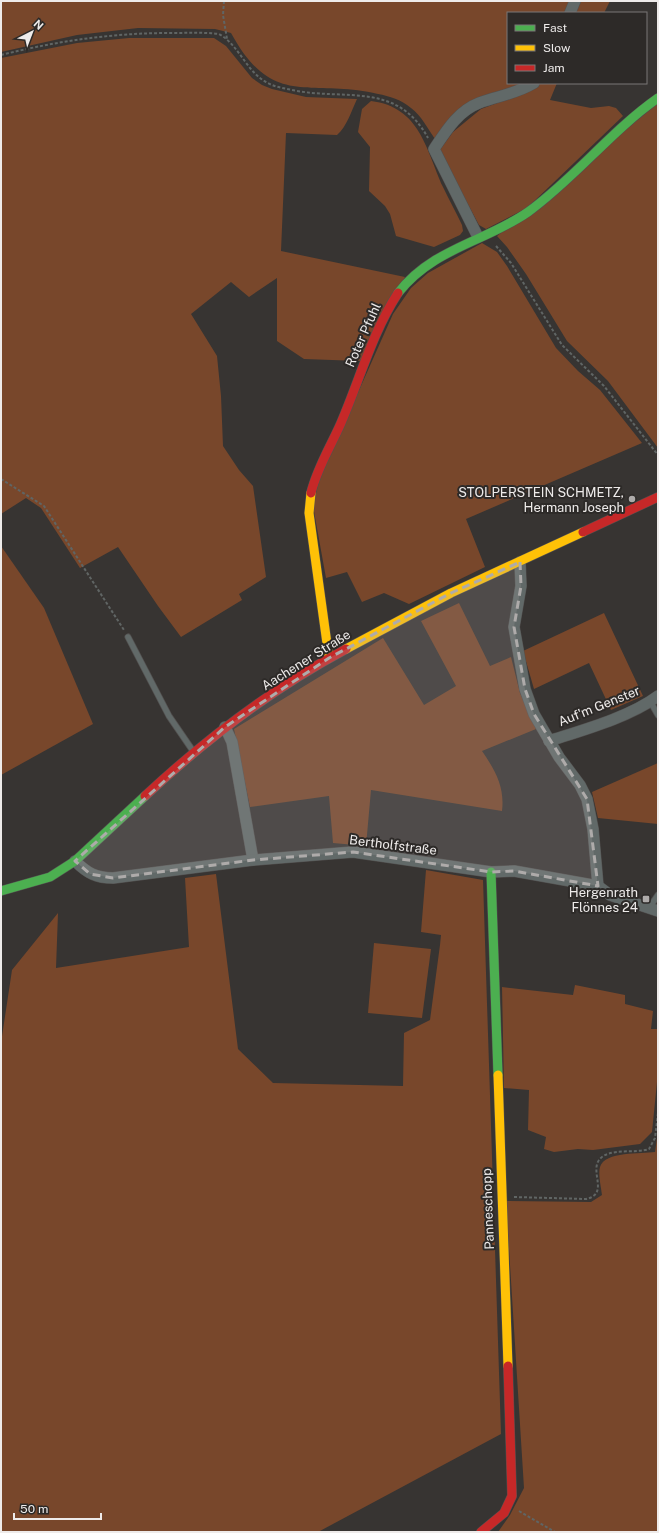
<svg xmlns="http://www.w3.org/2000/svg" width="659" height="1533" viewBox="0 0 659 1533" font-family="'Public Sans',sans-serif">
<rect width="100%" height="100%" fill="#373432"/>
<g fill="#78472b">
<path d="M 1,1 L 572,1 L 567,13 L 508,13 L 508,83 L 529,83 L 478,100 L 435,139 C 428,129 421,115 411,108 C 402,100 389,96 378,94 C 309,78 273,110 231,33 L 215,29 L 138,28 L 77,35 L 1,52 Z"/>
<polygon points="578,1 610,1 604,13 574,13"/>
<path d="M 129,38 L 214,38 L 226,46 L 252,78 L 262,85 L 272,89 L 306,97 L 357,99 C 351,112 347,126 337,135 L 286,133 L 281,251 L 405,277 L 360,361 L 304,359 L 277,341 L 277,278 L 249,297 L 231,282 L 191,314 L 217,356 L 221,396 L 223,446 L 239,470 L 253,486 L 266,577 L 239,594 L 242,600 L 181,637 L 158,606 L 118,547 L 80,568 L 41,508 L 26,498 L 1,514 L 1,58 L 77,43 Z"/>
<polygon points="537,83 557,83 550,100 591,108 609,106 616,108 623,116 527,208 486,229 479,225 439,151 453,132 481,109 519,95"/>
<path d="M 371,101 C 420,107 426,149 443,187 C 449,200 456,212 462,225 L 463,231 L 460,235 L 434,247 L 396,236 L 390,214 L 385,206 L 369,191 L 370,147 L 358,132 L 362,109 Z"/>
<polygon points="658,103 658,448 608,381 567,341 526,274 507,247 497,236"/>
<polygon points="482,243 497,252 507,266 556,348 578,371 600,390 642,443 466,519 485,567 409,604 384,593 362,602 347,572 326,578 313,506 319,480 393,314 411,288 428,273"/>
<polygon points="1,546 44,608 93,724 1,775"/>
<path d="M 459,603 L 490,666 L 511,657 L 520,693 L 536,729 L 482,751 C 495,770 505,787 502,811 L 371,790 L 366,846 L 333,843 L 329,796 L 250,807 L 234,729 L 383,638 L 424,705 L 456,686 L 421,621 Z"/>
<polygon points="604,613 643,696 611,710 589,663 534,689 523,651"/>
<polygon points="658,763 658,824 598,818 592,792"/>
<polygon points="426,870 483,880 501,1434 318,1532 1,1532 1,1043 12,970 58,913 56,968 189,947 185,878 216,874 238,1049 273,1083 403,1086 404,1033 430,1020 440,945 441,935 421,932"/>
<polygon points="374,943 431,949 422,1018 368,1013"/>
<polygon points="575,985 625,995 625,1004 653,1011 651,1029 658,1029 658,1072 652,1132 640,1144 593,1150 578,1149 554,1152 544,1149 546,1137 528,1130 529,1090 504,1088 502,987 573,995"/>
<path d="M 658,1131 L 658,1532 L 498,1532 L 510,1515 L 524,1488 L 506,1201 L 591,1202 L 602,1195 C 601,1187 598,1174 600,1167 C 605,1151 641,1154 655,1152 Z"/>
</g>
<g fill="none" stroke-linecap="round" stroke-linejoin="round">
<g stroke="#535150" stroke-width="7">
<g id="lane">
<polyline points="128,637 169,716 193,751"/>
<polyline points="650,701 658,715"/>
<polyline points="649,908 658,895"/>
</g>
</g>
<g stroke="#535150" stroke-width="12">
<g id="street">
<polyline points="570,13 575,1"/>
<path d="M 478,237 L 434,149 C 446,131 458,111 479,103 C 497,96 516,94 534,83"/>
<polyline points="520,562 521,586 514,627 525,689 534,714 559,757 580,785 587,799 593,829 598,886"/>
<polyline points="225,727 232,742 253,860"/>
<path d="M 549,741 C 583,730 630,717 658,696"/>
<path d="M 75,861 C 87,873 96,878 113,878 L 253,860 L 353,852 L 491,872 L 514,871 L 598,886 L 610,895 L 658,911"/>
</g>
</g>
<g stroke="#535150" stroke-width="10">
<g id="fast">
<path d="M 398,293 C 433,248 485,242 528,212 C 575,178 611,131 658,98"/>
<polyline points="491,872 498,1075"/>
<polyline points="1,891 50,877 75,861 145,796"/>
</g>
</g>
<g stroke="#535150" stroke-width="10">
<g id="slow">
<polyline points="311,493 309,513 329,658"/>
<polyline points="346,649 451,593 583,532"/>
<polyline points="498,1075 508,1366"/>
</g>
</g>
<g stroke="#535150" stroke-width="10">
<g id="jam">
<path d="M 311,493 C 317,468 331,446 341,423 C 360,379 372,333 398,293"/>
<polyline points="583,532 658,497"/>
<path d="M 145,796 C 206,739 273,688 346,649"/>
<polyline points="481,1532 504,1513 512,1496 508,1366"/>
</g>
</g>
<g stroke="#606564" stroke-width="2" stroke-dasharray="3 2" stroke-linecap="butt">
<polyline points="224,1 223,15 227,39"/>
<path d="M 1,55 C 57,41 112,33 170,33 C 187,33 203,32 219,34 C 239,45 246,71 266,82 C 274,87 283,88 292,90 C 345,101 397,81 428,138"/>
<polyline points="496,246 511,263 562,345 604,386 658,455"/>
<polyline points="1,479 44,506 124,630"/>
<path d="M 514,1197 L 586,1199 C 609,1194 590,1173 599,1160 C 609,1147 635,1154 649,1149 L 655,1138 L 658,1113"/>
<polyline points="519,1511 555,1532"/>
</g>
<use href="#lane" stroke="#616968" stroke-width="5.5"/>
<use href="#street" stroke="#616968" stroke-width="11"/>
<use href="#fast" stroke="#4caf50" stroke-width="9"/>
<use href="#slow" stroke="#ffc107" stroke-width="9"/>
<use href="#jam" stroke="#c62828" stroke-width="9"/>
</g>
<path fill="#aeabaa" fill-opacity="0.2" stroke="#aeabaa" stroke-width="3" stroke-dasharray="8 5" stroke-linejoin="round" d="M 520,562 L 521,586 L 514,627 L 525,689 L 534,714 L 587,799 L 598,886 L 514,871 L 491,872 L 353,852 L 253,860 L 113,878 L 90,874 L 75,861 L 225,727 L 329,658 L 451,593 Z"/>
<g fill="#aeabaa" stroke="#2d2a28" stroke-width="1.5">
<circle cx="632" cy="499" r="4"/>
<rect x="642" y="895" width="8" height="8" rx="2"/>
</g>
<g text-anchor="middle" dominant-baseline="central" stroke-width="4" stroke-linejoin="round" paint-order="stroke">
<g font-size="13" fill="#eeebea" stroke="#2d2a28">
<text transform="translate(363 335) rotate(-66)">Roter Pfuhl</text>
<text transform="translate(306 660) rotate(-32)">Aachener Straße</text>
<text transform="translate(599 706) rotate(-22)">Auf'm Genster</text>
<text transform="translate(393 845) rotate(7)">Bertholfstraße</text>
<text transform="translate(488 1209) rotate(-92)">Panneschopp</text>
</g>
<g font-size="13" fill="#eeebea" stroke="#2d2a28" text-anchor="end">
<text x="624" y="492">STOLPERSTEIN SCHMETZ,<tspan x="624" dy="15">Hermann Joseph</tspan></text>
<text x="638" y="892">Hergenrath<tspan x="638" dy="15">Flönnes 24</tspan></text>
</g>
</g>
<rect width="659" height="1533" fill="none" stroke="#eeebea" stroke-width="4"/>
<rect x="507" y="12" width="140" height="72" fill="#2d2a28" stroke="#7a7776"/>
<rect x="515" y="25" width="20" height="6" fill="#4caf50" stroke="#7a7776"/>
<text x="543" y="32" font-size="12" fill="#eeebea">Fast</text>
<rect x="515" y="45" width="20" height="6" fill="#ffc107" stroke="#7a7776"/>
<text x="543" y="52" font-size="12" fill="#eeebea">Slow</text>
<rect x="515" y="65" width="20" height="6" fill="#c62828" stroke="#7a7776"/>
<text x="543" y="72" font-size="12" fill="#eeebea">Jam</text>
<g transform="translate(32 32) rotate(42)" stroke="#2d2a28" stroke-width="3" paint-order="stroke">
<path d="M0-3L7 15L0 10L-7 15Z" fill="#eeebea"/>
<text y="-6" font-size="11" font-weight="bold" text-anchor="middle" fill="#eeebea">N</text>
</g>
<path d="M14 1513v6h87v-6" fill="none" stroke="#eeebea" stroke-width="2"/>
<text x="20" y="1513" font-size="12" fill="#eeebea" stroke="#2d2a28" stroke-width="3" paint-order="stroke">50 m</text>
</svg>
